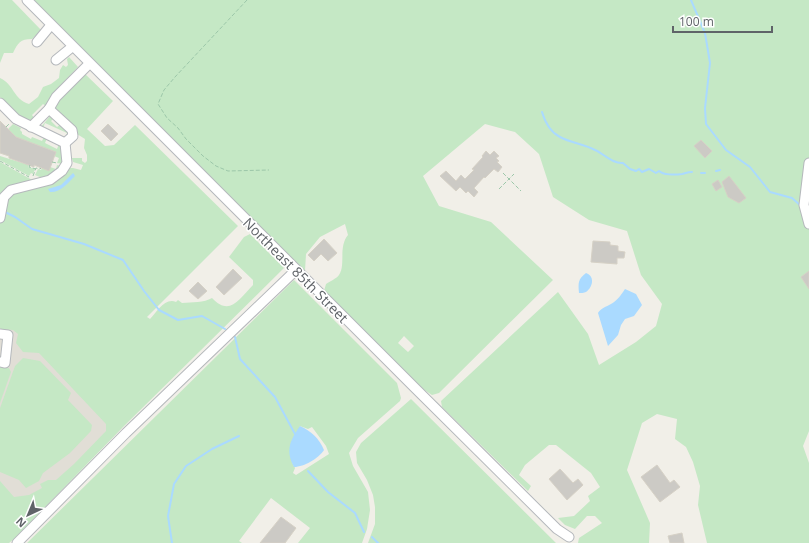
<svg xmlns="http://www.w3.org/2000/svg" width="809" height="543" viewBox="0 0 809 543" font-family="'Open Sans',sans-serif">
<rect width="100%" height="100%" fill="#f1efe8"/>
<polygon fill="#e1ded6" points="0,302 122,428 18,532 0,514"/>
<g fill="#c5e8c5" fill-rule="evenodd">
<path d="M 0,0 L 12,0 L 41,30 L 32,39 C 20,39 18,43 13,53 L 4,53 L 0,63 Z"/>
<path d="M 34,0 L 809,0 L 809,431 L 803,446 L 809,463 L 809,543 L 707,543 L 698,505 L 700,486 L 693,462 L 686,447 L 675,439 L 677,419 L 657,414 L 642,423 L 627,470 L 650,523 L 649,543 L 578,543 L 579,538 L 602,523 L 595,516 L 587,516 L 575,529 L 565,525 L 558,518 L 574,516 L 590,501 L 588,496 L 600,487 L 591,473 L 556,445 L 549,445 L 525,465 L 519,475 L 531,486 L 528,491 L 442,407 L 441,401 L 558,292 L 588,334 L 599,365 L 636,342 L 656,326 L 662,304 L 641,275 L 627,231 L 589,220 L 553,197 L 539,154 L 515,132 L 485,124 L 423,176 L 439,206 L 491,222 L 553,280 L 439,393 L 432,395 L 423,389 L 324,291 L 326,284 C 330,281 336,279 339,275 C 346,265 338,247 348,235 L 345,224 L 320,237 L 306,254 L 305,271 L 188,155 ZM 404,336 L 414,346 L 408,352 L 398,343 Z"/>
<path d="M 69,57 L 78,67 L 53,93 L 46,106 L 43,104 L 32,115 L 35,119 C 24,125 8,104 0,97 L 0,78 C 14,84 13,99 29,104 L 38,97 L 43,87 L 51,84 L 59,78 L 60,70 L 63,65 L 66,67 L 68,65 L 67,59 Z"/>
<path d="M 84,73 L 113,101 L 87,129 L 105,146 L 114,145 L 135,125 L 238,226 L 147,317 L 150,319 C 156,313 165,297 176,302 L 178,300 L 182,303 C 192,302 204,303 212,298 C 230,317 239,299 253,285 L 253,280 L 229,257 L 244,237 L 250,234 L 284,268 L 122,428 L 15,538 L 9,543 L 0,543 L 0,481 L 14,497 L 29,495 L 42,488 L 40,484 L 48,480 L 56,480 L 74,464 L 106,431 L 106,424 L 39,353 L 23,352 L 16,343 L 18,334 L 13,330 L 1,329 L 0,328 L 0,223 L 2,221 L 8,196 L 68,168 L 73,168 L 81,170 L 83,165 L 73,162 L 72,158 L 82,158 L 82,161 L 85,163 L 87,161 L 87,155 L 84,148 L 85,139 L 77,134 L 52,105 Z"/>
<polygon points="50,116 53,116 54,118 51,121 57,127 61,124 67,129 69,136 65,138 67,133 45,123 43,128 41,127"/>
<polygon points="13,124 21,128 20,130 22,132 22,134 31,139 32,137 42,141 44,137 47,138 45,143 57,149 59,144 61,144 64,159 62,164 57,163 59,158 54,156 56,152 12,136 8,129"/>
<polygon points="0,156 29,165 28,167 35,169 33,174 31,173 29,176 0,160"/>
<polygon points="0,162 34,181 0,197"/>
<polygon points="57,165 61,166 54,175 42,178 35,175 38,169 41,170 42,168 50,167 56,169"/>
<path d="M 294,280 L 397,383 L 401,398 L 400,401 L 358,438 L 349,453 L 353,466 L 368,492 L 370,510 L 367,529 L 362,543 L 298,543 L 310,528 L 271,498 L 239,541 L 242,543 L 27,543 ZM 300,426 L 308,429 L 312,427 L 326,446 L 329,454 L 296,475 L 293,473 L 295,468 L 292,462 Z"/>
<polygon points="23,358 40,361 71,393 68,400 92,425 91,431 70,453 43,473 39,481 26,488 19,480 0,472 0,408 15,366"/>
<polygon points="0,367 9,368 11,372 0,403"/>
<polygon points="411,399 556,543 368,543 375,524 375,507 373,495 367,480 357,463 356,452 361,443"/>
</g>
<g fill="#aadaff">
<path d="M 73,173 L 74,174 L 75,176 C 68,183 60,193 50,192 L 48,189 L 61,185 Z"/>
<path d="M 586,273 C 595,276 593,287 586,292 C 584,293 581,293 579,293 C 578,283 578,279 586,273 Z"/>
<path d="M 625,289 L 636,294 L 642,305 L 634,316 L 625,319 L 621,325 L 618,335 L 608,346 L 598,313 C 601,308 606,307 611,304 C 618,300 621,295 625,289 Z"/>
<path d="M 300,426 C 311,431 319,438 324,450 C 319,458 304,467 294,467 C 285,451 290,440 300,426 Z"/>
</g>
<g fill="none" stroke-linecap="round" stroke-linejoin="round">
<g stroke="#aadaff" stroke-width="2">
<polyline points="691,0 705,33 710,63 705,108 706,124 726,150 750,167 770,192 792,198 801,206"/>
<path d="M 542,112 C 545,122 550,132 560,137 C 571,143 584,144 595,150 C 604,154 613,164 623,163 L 630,169 L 636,171 L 639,169 L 642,172 L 649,169 L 656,173 L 659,171 C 663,175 675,175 682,174 C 686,173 688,172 692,172"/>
<polyline points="716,171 720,170"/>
<polyline points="701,173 705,173"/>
<polyline points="5,212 15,217 32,229 84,244 123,260 144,291 159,310 178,320 202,316 225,329"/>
<polyline points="235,337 240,359 275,397 295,434"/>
<polyline points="308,471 328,492 355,513 364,532"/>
<polyline points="372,537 378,543"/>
<polyline points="172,543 168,516 174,484 186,466 212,449 239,436"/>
</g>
</g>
<g fill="#cccac5" stroke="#d6d1c6">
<polygon points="0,121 16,137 56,152 49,171 34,165 34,167 9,158 9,156 0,153"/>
<polygon points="108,124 118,134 111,141 101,131"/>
<polygon points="701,140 712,151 705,158 694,146"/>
<polygon points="486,151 490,155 494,151 499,156 496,158 499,161 497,162 502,167 498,172 494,169 485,178 484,177 474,188 478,192 474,197 468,191 466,193 460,187 456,191 440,176 446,171 456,181 461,175 465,179 474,170 472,169 483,157 482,156"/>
<polygon points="729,176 746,198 739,203 728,197 722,182"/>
<polygon points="718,180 722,187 716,191 712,184"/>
<polygon points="324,239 337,253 328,261 321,254 314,261 308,255"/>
<polygon points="593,241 610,242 610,245 618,246 618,251 625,252 624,258 617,258 617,264 591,262"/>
<polygon points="233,269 242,278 224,295 216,287"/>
<polygon points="809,271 809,289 801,277"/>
<polygon points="198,282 207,291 198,299 189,291"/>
<polygon points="657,465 670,483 674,480 680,487 660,502 641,477"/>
<polygon points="560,469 573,483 578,479 583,485 567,500 549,479"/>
<polygon points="281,517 296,528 285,543 260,543"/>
<polygon points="682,533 684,543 670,543 668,536"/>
</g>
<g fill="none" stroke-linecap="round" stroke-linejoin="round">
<g stroke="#b5b8bc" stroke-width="11">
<g id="minor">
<polyline points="27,0 416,389 557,529 569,537"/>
<polyline points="37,42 51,25"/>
<polyline points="56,60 72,47"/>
<polyline points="0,103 16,119 65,143 67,163 62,171 50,180 11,190 4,197 0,218"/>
<polyline points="49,109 56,97 89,64"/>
<polyline points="31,127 49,109 72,130 73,136 65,143"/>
<polyline points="809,163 804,205 809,224"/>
<polyline points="0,334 8,335 5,363 0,362"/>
<polyline points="17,543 126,433 296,270"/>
</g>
</g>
<g stroke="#9cc7a9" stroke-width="1" stroke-dasharray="4 2" stroke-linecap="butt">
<polyline points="247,0 175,77 164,90 158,104 167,118 178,128 186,139 203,156 216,166 228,171 269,170"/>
<polyline points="6,127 10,123"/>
<polyline points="0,161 29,177"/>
<polyline points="52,162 57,163"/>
<polyline points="30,165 29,167 36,169"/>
<polyline points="503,173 521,191"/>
<polyline points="33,176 36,168 40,169 41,168"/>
<polyline points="499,189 514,174"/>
</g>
<use href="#minor" stroke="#fff" stroke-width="9"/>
</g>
<g text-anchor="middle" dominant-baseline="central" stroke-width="3" stroke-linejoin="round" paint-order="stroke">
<g font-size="14" fill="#5f6368" stroke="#fff">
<text transform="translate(296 270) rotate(45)">Northeast 85th Street</text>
</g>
</g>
<g transform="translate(28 515) rotate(224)" stroke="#ffffff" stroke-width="3" paint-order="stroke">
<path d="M0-3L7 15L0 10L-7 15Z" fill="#5f6368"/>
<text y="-6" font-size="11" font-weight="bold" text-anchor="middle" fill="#5f6368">N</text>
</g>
<path d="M673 26v6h99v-6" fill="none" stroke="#5f6368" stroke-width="2"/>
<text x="679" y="26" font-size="12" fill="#5f6368" stroke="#ffffff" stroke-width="3" paint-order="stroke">100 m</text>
</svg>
